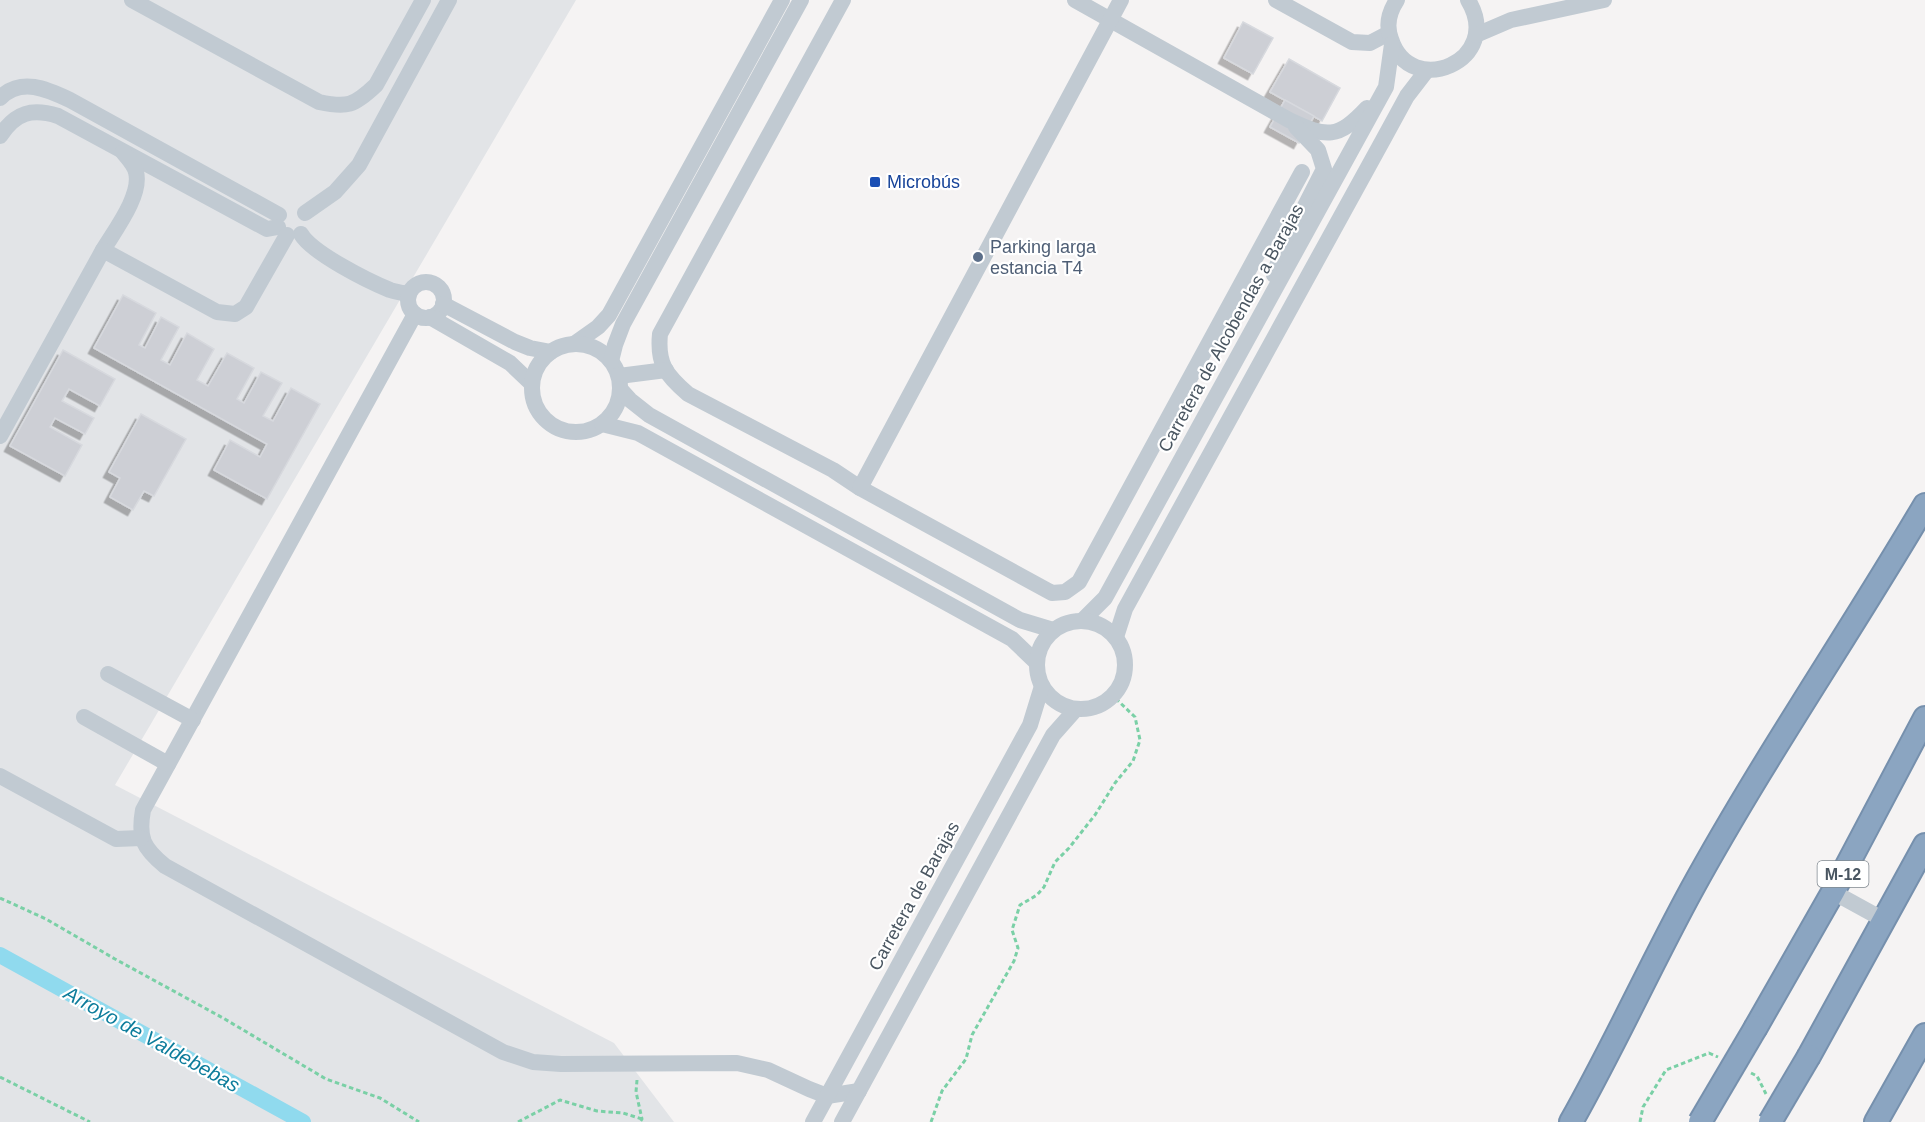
<svg xmlns="http://www.w3.org/2000/svg" width="1925" height="1122" viewBox="0 0 1925 1122" font-family="Arial,sans-serif">
<defs>
<filter id="shadow"><feDropShadow dx="-5.5" dy="5.5" stdDeviation="0" flood-color="#0004"/></filter>
</defs>
<rect width="100%" height="100%" fill="#f5f3f3"/>
<polygon fill="#e2e4e7" points="0,0 576,0 115,785 614,1043 674,1122 0,1122"/>
<g fill="none" stroke-linecap="round" stroke-linejoin="round">
<polyline stroke="#90daee" stroke-width="16" points="0,955 303,1122"/>
</g>
<g fill="#cdcfd5" stroke="#d7d9de" stroke-width="1.5" filter="url(#shadow)">
<polygon points="1243,22 1273,38 1253,74 1224,58"/>
<polygon points="1289,59 1340,88 1322,121 1270,92"/>
<polygon points="1285,100 1314,116 1299,143 1270,127"/>
<polygon points="123,295 156,313 139,345 145,348 161,317 179,327 161,360 170,365 187,333 214,349 197,380 208,386 227,353 254,368 237,399 244,403 261,372 282,383 263,416 273,421 291,388 320,404 267,499 214,470 230,440 260,457 267,444 94,348"/>
<polygon points="63,350 115,379 100,406 69,389 62,401 94,418 85,434 55,418 50,427 82,445 65,476 10,446"/>
<polygon points="141,414 186,439 154,496 144,491 133,510 110,497 120,478 109,472"/>
</g>
<g fill="none" stroke-linecap="round" stroke-linejoin="round">
<g stroke="#7690ad" stroke-width="26">
<g id="highway">
<polyline points="1756,1027 1833,892 1925,718"/>
<polyline points="1809,1056 1925,845"/>
<path d="M 1571,1122 C 1614,1046 1650,966 1692,889 C 1764,758 1849,634 1925,505"/>
<polyline points="1876,1122 1925,1035"/>
</g>
</g>
<g stroke="#7ad0a6" stroke-width="3" stroke-dasharray="4.5 3" stroke-linecap="butt">
<polyline points="0,898 46,919 115,959 223,1018 326,1079 380,1098 419,1122"/>
<polyline points="1751,1073 1757,1076 1766,1094"/>
<polyline points="0,1077 90,1122"/>
<polyline points="637,1080 636,1092 642,1119 640,1122"/>
<polyline points="518,1122 560,1100 597,1111 623,1113 642,1119"/>
<polyline points="931,1122 942,1091 966,1059 972,1035 1014,961 1018,948 1012,930 1020,905 1037,895 1044,887 1055,862 1069,848 1095,815 1115,783 1133,761 1140,740 1135,717 1112,695"/>
<polyline points="1640,1122 1643,1107 1666,1070 1709,1053 1718,1057"/>
</g>
<g stroke="#c1cad2" stroke-width="16">
<path d="M 132,0 L 319,102 C 347,108 354,106 376,85 L 423,0"/>
<path d="M 843,0 L 660,334 C 657,364 666,375 688,394 L 833,470 L 860,488 L 1052,593 L 1065,592 L 1079,582 L 1302,172"/>
<path d="M 1075,0 L 1289,120 C 1327,138 1338,139 1367,108"/>
<polyline points="1276,0 1352,42 1370,43 1389,33"/>
<path d="M 1397,0 C 1389,12 1386,26 1391,39 C 1410,100 1505,61 1468,0"/>
<polyline points="1476,35 1511,20 1604,0"/>
<path d="M 0,98 C 21,77 47,89 70,100 L 279,215"/>
<path d="M 0,136 C 16,112 32,108 58,116 L 267,229 L 278,227"/>
<polyline points="305,213 335,192 359,165 449,0"/>
<path d="M 301,234 C 312,253 368,281 390,290 C 396,292 403,293 409,294"/>
<path d="M 103,250 C 115,230 142,195 136,172 C 134,164 128,159 123,152"/>
<polyline points="1274,275 1282,251 1324,169 1318,150 1296,127"/>
<circle cx="426" cy="300" r="18"/>
<polyline points="443,304 515,342 530,348 551,352"/>
<path d="M 415,314 L 143,810 C 138,838 143,848 165,866 L 503,1052 L 533,1062 L 561,1064 L 737,1063 L 768,1070 L 809,1089 L 827,1096 L 859,1091"/>
<polyline points="430,317 510,363 532,384"/>
<polyline points="574,344 598,327 609,315 782,0"/>
<circle cx="576" cy="388" r="44"/>
<polyline points="611,361 615,345 623,324 801,0"/>
<polyline points="619,376 666,370"/>
<polyline points="620,389 630,400 649,415 1020,620 1053,630"/>
<polyline points="602,424 638,433 1012,639 1037,663"/>
<polyline points="0,436 103,250 217,312 235,314 246,307 287,235"/>
<polyline points="860,488 1121,0"/>
<polyline points="1082,621 1105,598 1386,87 1392,44"/>
<circle cx="1081" cy="665" r="44"/>
<polyline points="1116,637 1125,609 1383,140 1407,96 1427,70"/>
<polyline points="108,674 193,720"/>
<polyline points="84,717 168,764"/>
<polyline points="0,776 116,839 141,838"/>
<polyline points="1833,892 1884,920"/>
<polyline points="813,1122 1030,725 1042,686"/>
<polyline points="842,1122 1053,735 1076,709"/>
</g>
<use href="#highway" stroke="#8ba5c1" stroke-width="22"/>
<g stroke="#7690ad" stroke-width="26" stroke-linecap="butt">
<g id="highway-bridge">
<polyline points="1700,1122 1756,1027"/>
<polyline points="1770,1122 1809,1056"/>
</g>
</g>
<use href="#highway-bridge" stroke="#8ba5c1" stroke-width="22"/>
</g>
<rect fill="#1a4fb4" stroke="#fff" stroke-width="2" x="869" y="176" width="12" height="12" rx="3"/>
<circle fill="#5c6f8a" stroke="#fff" stroke-width="2" cx="978" cy="257" r="6"/>
<g text-anchor="middle" dominant-baseline="central" stroke-width="4.5" stroke-linejoin="round" paint-order="stroke">
<rect fill="#fff" stroke="#808990" stroke-width="1.5" x="1817.5" y="861" width="51" height="26" rx="4.5"/>
<g font-size="16" font-weight="bold" fill="#4a5661">
<text x="1843" y="874">M-12</text>
</g>
<g font-size="18" fill="#164399" stroke="#fff" text-anchor="start">
<text x="887" y="182">Microbús</text>
</g>
<g font-size="18" fill="#4e5e75" stroke="#fff" text-anchor="start">
<text x="990" y="247">Parking larga<tspan x="990" dy="21">estancia T4</tspan></text>
</g>
<g font-size="18" fill="#4a5661" stroke="#fff">
<text transform="translate(1231 328) rotate(-61)">Carretera de Alcobendas a Barajas</text>
<text transform="translate(914 896) rotate(-61)">Carretera de Barajas</text>
</g>
<g font-size="20" font-style="italic" fill="#0c7c9b" stroke="#fff">
<text transform="translate(152 1039) rotate(29)">Arroyo de Valdebebas</text>
</g>
</g>
</svg>
